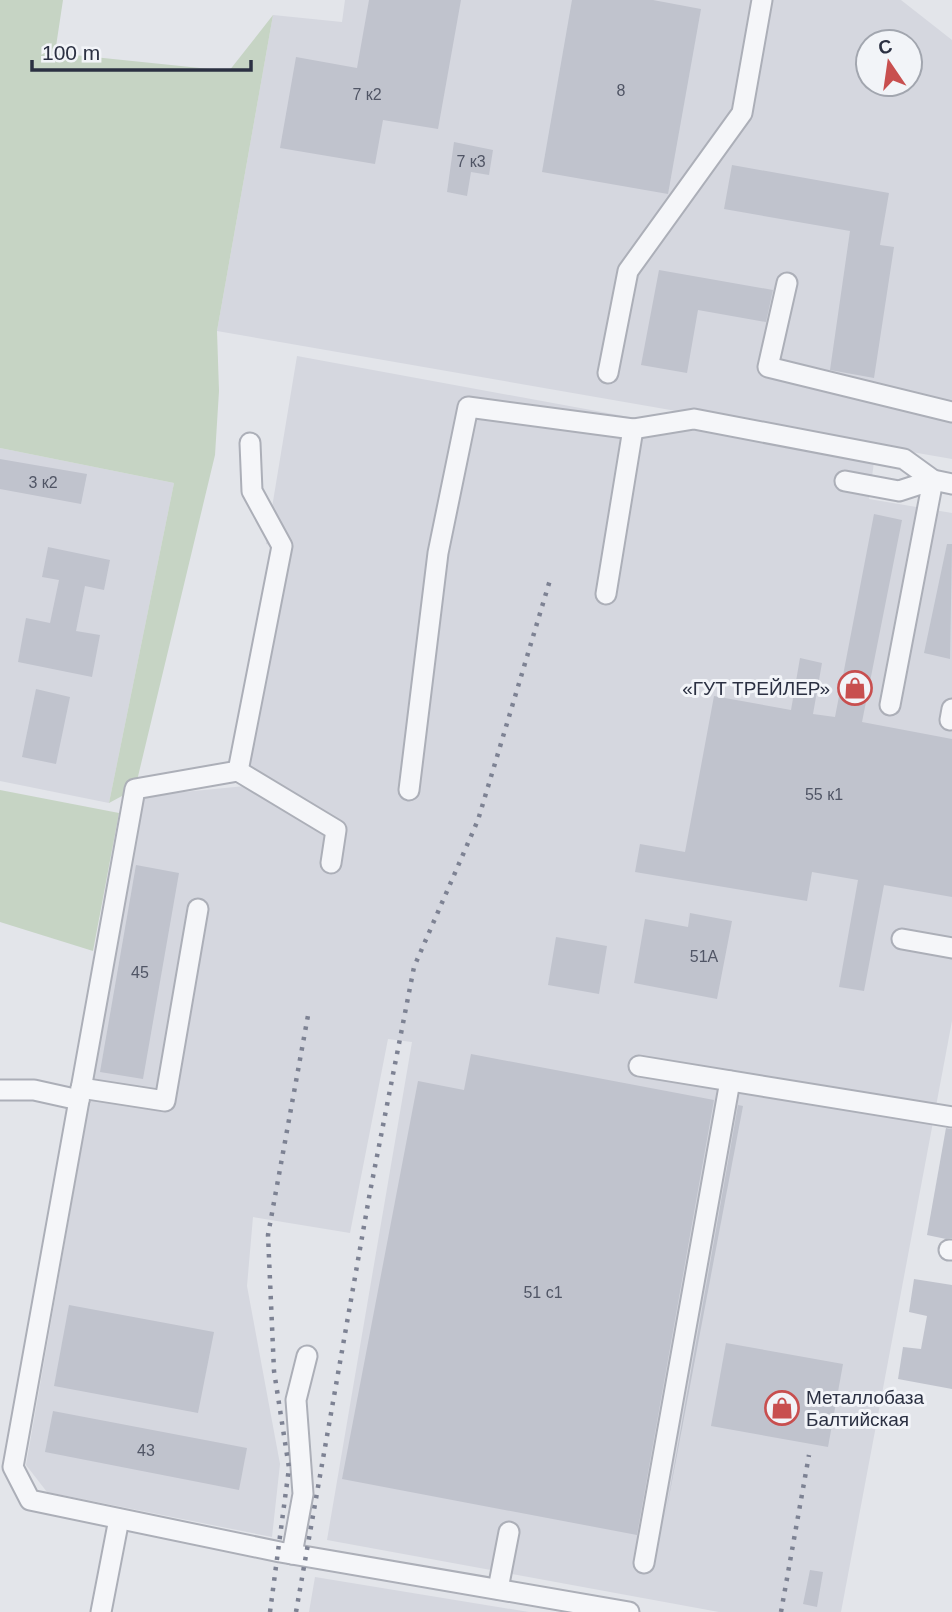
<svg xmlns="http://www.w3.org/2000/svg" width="952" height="1612" viewBox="0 0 952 1612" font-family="Arial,sans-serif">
<rect width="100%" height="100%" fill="#e3e5ea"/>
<g fill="#d5d7df" fill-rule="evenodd">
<path d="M 345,0 L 901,0 L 952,40 L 952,459 L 217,331 L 273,15 L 342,22 ZM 868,42 L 910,42 L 910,84 L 868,84 Z"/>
<polygon points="297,356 874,462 869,499 952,513 952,1021 841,1612 719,1612 327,1540 412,1042 388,1039 350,1233 253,1217 247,1286 280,1464 272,1537 47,1492 26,1465 143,796 245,786 288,549 266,544"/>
<polygon points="0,448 174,483 109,803 0,781"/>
<polygon points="315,1577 529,1612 309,1612"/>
</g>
<g fill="#c6d4c4">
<polygon points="0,0 63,0 55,53 229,71 273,15 217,331 219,391 215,455 135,789 109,803 174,483 0,448"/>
<polygon points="0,790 119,813 93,951 0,922"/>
</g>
<g fill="#c0c3cd">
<polygon points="369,0 461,0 438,129 383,120 375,164 280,148 296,57 357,68"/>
<polygon points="572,0 653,0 701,9 668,194 542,172"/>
<polygon points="454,142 493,150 489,175 471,172 467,196 447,192"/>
<polygon points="732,165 889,193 880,245 894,247 874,378 830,370 850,231 724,209"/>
<polygon points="659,270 773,290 766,322 698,310 687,373 641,365"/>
<polygon points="0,459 87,474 81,504 0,489"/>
<polygon points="874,514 902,520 862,722 952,739 952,897 884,885 864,991 839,987 858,880 812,872 807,901 635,872 640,844 685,852 714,696 791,710 800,658 822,663 813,714 835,717"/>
<polygon points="947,544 952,544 950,659 924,653"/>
<polygon points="48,547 110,560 104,590 85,586 76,631 100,635 92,677 18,662 26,618 50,623 59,580 42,577"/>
<polygon points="36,689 70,697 56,764 22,757"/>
<polygon points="136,865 179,873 143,1079 100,1072"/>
<polygon points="690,913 732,921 717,999 634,983 645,919 688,927"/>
<polygon points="556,937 607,946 599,994 548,985"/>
<polygon points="471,1054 714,1100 637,1535 342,1479 418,1081 464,1090"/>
<polygon points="738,1105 743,1106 665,1518"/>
<polygon points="946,1128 952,1129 952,1238 946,1239 927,1235"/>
<polygon points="914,1279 952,1285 952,1389 898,1379 903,1347 921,1349 927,1316 909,1312"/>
<polygon points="69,1305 214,1332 198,1413 54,1386"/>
<polygon points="726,1343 843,1364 828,1447 711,1426"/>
<polygon points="53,1411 247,1448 239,1490 45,1452"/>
<polygon points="810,1570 823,1572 817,1607 803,1604"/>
</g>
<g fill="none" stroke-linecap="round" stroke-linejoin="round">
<g stroke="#acafb8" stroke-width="23">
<g id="minor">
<polyline points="787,283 768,367 952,412"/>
<polyline points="608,373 628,271 742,113 762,0"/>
<polyline points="845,481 899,491 933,480 890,705"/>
<polyline points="606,594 633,429"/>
<polyline points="950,720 952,709"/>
<polyline points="238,771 282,546 252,491 250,443"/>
<polyline points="409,790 438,553 468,407 633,429 694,419 904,459 933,480 952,484"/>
<polyline points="331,863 336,830 238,771 135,789 13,1467 30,1500 280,1552 629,1612"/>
<polyline points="902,939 952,948"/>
<polyline points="639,1066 952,1117"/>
<polyline points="81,1088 165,1101 198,909"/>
<polyline points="0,1090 34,1090 79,1100"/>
<polyline points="949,1250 952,1250"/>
<polyline points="292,1554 303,1494 296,1400 307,1356"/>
<polyline points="644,1563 730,1081"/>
<polyline points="498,1589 509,1532"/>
<polyline points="101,1612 119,1519"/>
</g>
</g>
<use href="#minor" stroke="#f5f6f9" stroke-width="19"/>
<g stroke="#7d8293" stroke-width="4.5" stroke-dasharray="3.5 7" stroke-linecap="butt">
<polyline points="270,1612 289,1468 274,1371 268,1235 309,1010"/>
<polyline points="296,1612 370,1192 414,967 478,820 550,580"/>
<polyline points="781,1612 809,1455"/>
</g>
</g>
<defs>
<g id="shop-ring" transform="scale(1.75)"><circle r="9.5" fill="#f2f4f8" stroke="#c84f4f" stroke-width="1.5"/><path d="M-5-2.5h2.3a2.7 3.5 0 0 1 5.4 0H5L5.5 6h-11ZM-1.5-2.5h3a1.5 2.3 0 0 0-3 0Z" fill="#c84f4f"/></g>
</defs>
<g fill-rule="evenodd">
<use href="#shop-ring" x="855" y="688"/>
<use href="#shop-ring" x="782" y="1408"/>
</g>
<g text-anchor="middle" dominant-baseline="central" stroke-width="6" stroke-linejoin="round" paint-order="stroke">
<g font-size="16" fill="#505565">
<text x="621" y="90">8</text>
<text x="367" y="94">7 к2</text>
<text x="471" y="161">7 к3</text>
<text x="43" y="482">3 к2</text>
<text x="824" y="794">55 к1</text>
<text x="704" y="956">51А</text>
<text x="140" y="972">45</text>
<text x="543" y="1292">51 с1</text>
<text x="146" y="1450">43</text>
</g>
<g font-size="19" fill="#2b3042" stroke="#f2f4f8" text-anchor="end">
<text x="830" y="688">«ГУТ ТРЕЙЛЕР»</text>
<text x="806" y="1397" text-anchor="start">Металлобаза<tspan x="806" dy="22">Балтийская</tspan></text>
</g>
</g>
<g transform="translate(889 63) rotate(347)"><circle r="33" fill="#f2f4f8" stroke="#a2a6af" stroke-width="2"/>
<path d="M0-5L12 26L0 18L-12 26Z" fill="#c84f4f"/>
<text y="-10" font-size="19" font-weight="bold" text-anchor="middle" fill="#2b3042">С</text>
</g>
<path d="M32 60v10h219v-10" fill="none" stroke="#2b3042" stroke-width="3.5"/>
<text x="42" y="60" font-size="21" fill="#2b3042" stroke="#f2f4f8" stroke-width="5" paint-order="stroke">100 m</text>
</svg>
